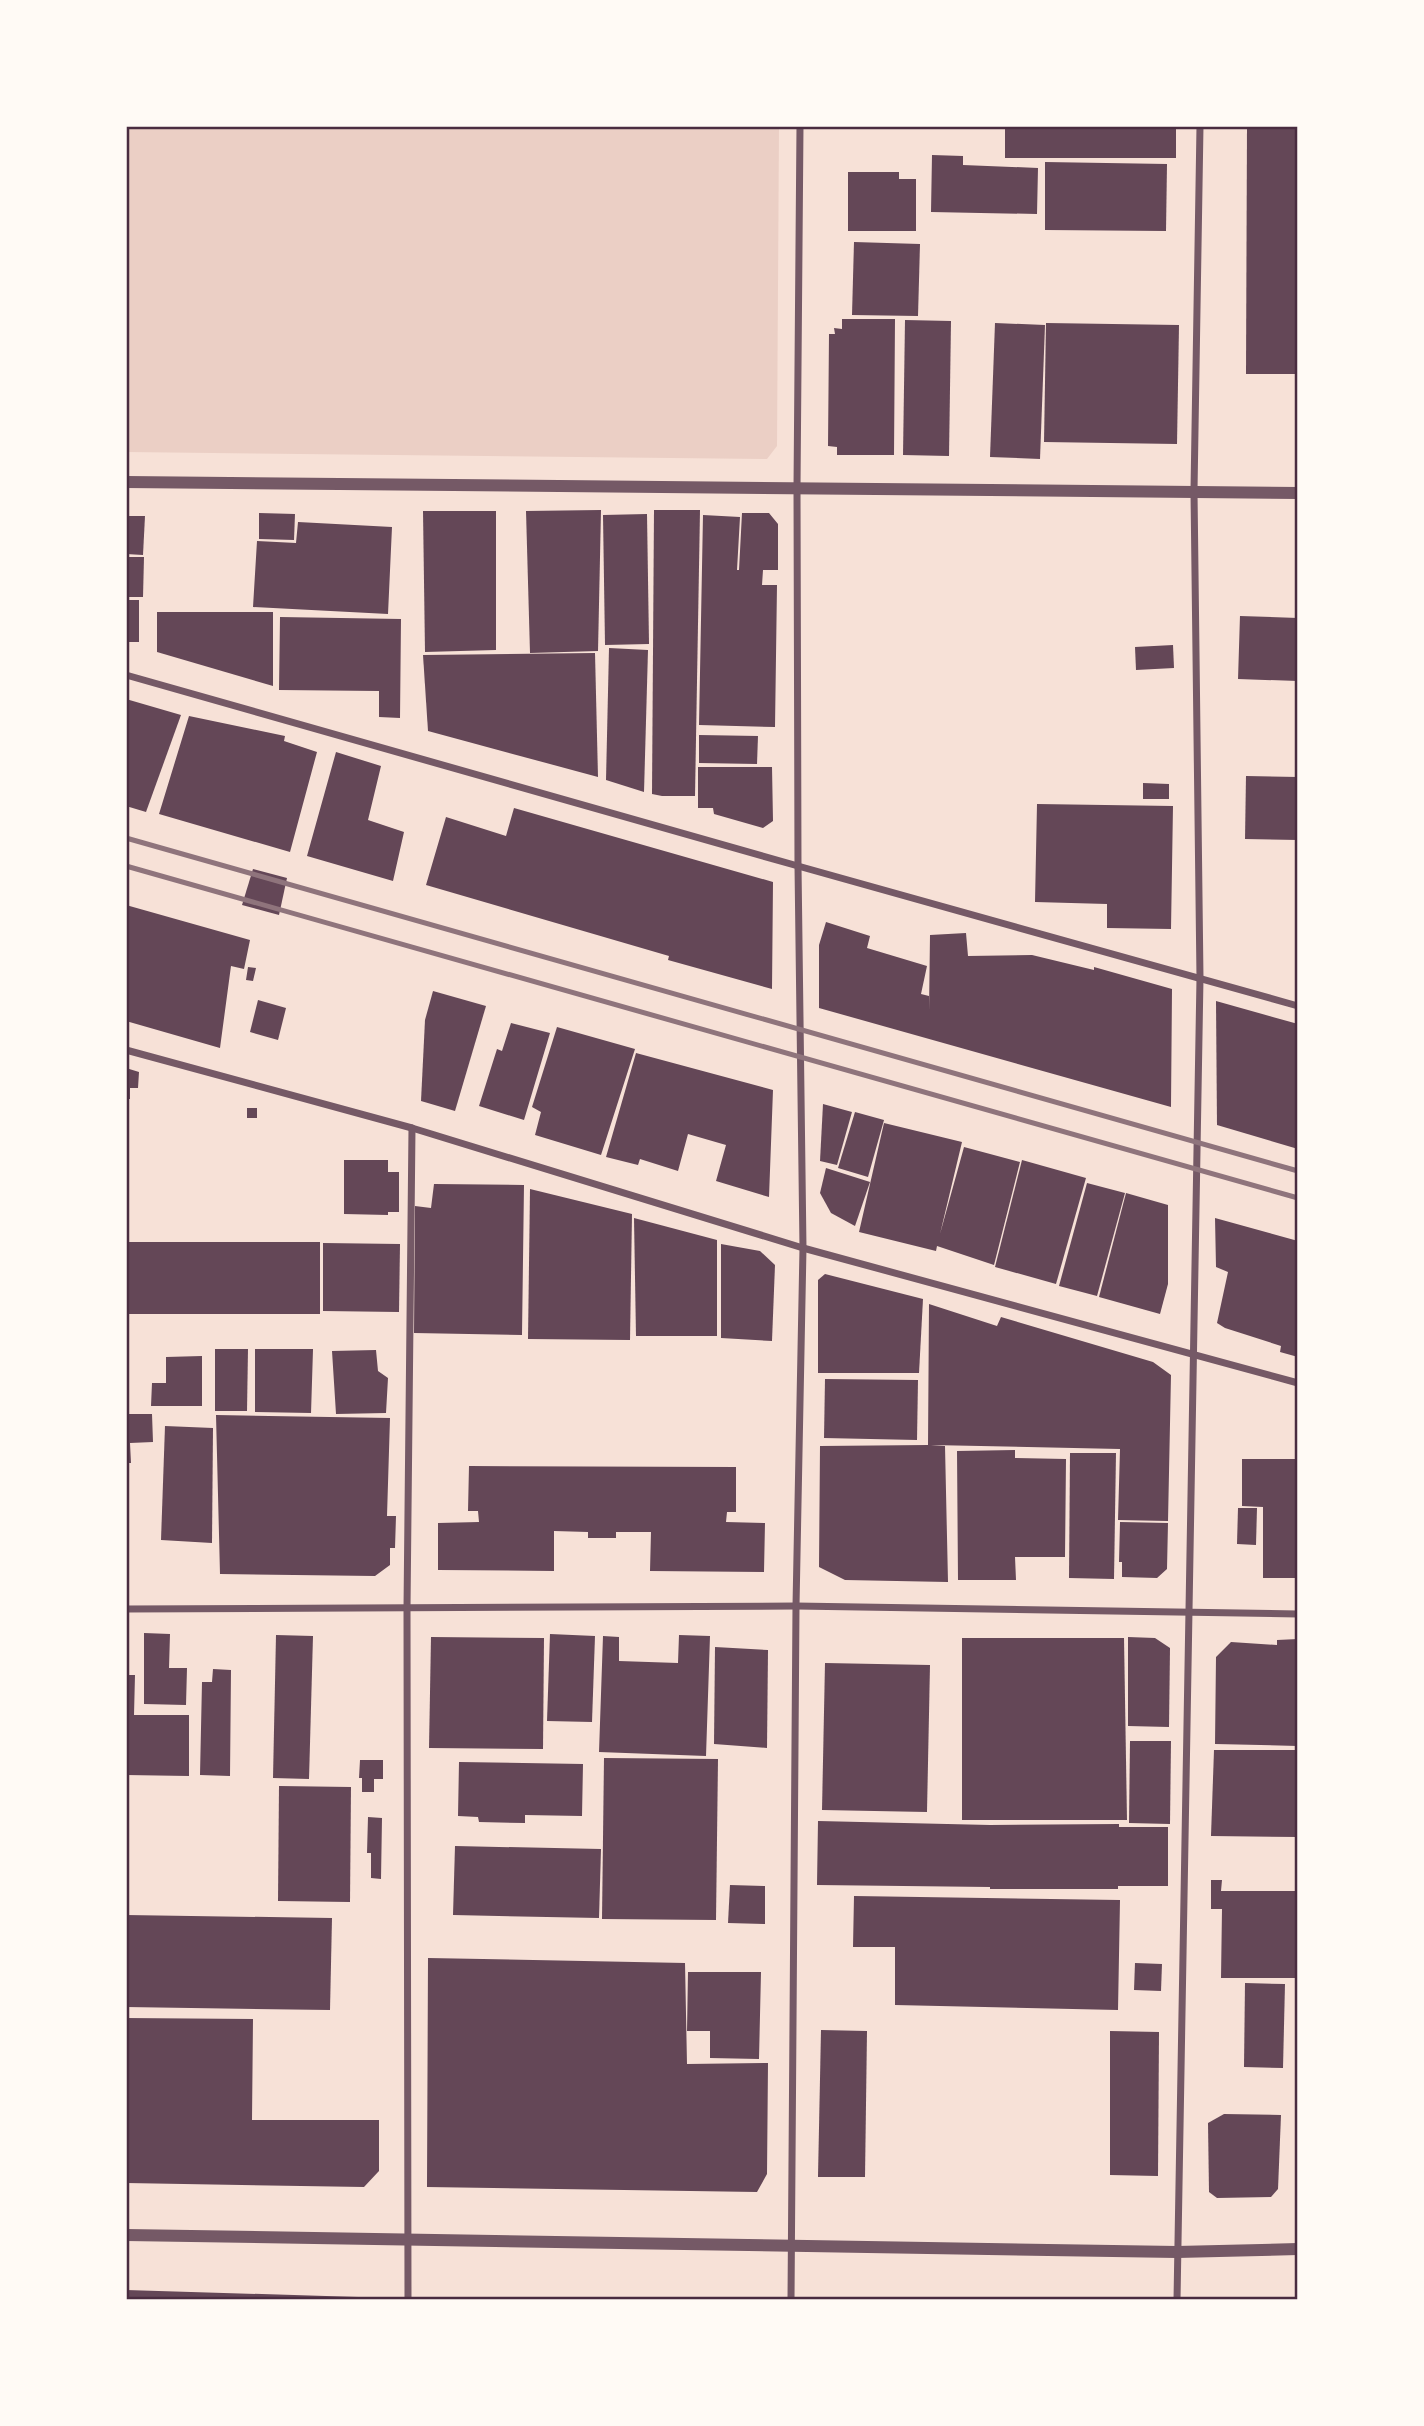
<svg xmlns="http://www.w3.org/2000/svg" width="1424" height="2426" viewBox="0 0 1424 2426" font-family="'Public Sans',sans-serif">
<rect width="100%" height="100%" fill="#f7e1d7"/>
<polygon fill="#ebcfc5" points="126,126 779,126 777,446 767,459 126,452"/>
<g fill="#644757">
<rect x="1005" y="126" width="171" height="32"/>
<polygon points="1247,126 1298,126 1298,374 1246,374"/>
<polygon points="932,155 963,156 963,165 1038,168 1037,214 931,212"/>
<polygon points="1045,162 1167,164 1166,231 1045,230"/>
<polygon points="848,172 899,172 899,179 916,179 916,231 848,231"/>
<polygon points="854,242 920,244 918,316 852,315"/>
<polygon points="842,319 895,319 894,455 837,455 837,447 828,446 829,334 835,334 834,328 842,329"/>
<polygon points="905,320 951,321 949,456 903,455"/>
<polygon points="995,323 1045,325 1040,459 990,457"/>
<polygon points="1046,323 1179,325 1177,444 1044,442"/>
<polygon points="601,510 598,651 530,653 526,511"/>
<polygon points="654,510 700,510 695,796 662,796 652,794"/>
<polygon points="423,511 496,511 496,650 425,652"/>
<polygon points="259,513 295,514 294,540 259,539"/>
<polygon points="742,513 769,513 778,524 778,570 763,570 762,585 777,585 775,727 699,725 703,515 740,517 737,570 739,570"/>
<polygon points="647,514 649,644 605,645 603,515"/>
<polygon points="126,516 145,516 143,555 126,554"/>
<polygon points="298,522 392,527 388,614 253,607 257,541 296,543"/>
<polygon points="126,557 144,557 143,597 126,597"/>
<rect x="126" y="600" width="13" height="42"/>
<polygon points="157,612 273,612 273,686 157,652"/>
<polygon points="1240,616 1298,618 1298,681 1238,679"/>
<polygon points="280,617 401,619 400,718 379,717 379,691 279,690"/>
<polygon points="1173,645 1174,668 1136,670 1135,647"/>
<polygon points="609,648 648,650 644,792 606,780"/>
<polygon points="595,653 598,777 428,731 423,655"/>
<polygon points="126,699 181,715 146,812 126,806"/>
<polygon points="189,716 285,736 284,741 317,752 290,852 159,814"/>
<polygon points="699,735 758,736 757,764 699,763"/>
<polygon points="336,752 381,766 368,820 404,832 393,881 307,856"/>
<polygon points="698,767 772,767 773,821 763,828 714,814 713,808 698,808"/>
<polygon points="1246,776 1298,777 1298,840 1245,839"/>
<polygon points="1143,783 1169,784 1169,799 1143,799"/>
<polygon points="1037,804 1173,806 1171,929 1107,928 1107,904 1035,902"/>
<polygon points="514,808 773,882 772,989 668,960 669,956 426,885 446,817 506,836"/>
<polygon points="253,869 287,878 279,915 242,905"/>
<polygon points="126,905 250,940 244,969 231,966 220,1048 126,1021"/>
<polygon points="826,922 870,936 867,948 927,966 921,994 929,996 929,1011 930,935 966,933 968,956 1032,955 1094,970 1094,967 1172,989 1171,1107 819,1008 819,945"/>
<polygon points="248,967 256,968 253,981 246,980"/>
<polygon points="433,991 486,1006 455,1111 421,1101 425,1020"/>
<polygon points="258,1000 286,1008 278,1040 250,1032"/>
<polygon points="1216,1001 1298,1024 1298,1149 1217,1125"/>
<polygon points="511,1023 550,1033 524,1120 479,1106 497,1049 502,1051"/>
<polygon points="557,1027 635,1049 601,1155 535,1135 541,1112 532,1107"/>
<polygon points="636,1053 773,1090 769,1197 716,1181 726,1145 688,1134 678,1171 640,1159 638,1165 606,1157"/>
<polygon points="126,1068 139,1072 138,1088 130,1088 130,1099 126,1099"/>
<polygon points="823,1104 852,1112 837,1165 820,1161"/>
<rect x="247" y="1108" width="10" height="10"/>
<polygon points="855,1112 884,1120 868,1177 838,1168"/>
<polygon points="884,1123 962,1142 940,1234 964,1147 1020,1162 994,1265 937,1246 936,1251 859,1232"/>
<polygon points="344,1160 388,1160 388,1172 399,1172 399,1212 388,1212 388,1215 344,1214"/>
<polygon points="1022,1160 1086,1178 1056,1284 995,1267"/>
<polygon points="826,1168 870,1182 855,1226 831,1213 820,1193"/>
<polygon points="1087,1183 1125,1193 1097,1296 1059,1286"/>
<polygon points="434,1184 524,1185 522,1335 414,1333 415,1206 431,1208"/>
<polygon points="530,1189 632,1214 630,1340 528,1339"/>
<polygon points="1126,1193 1168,1205 1168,1284 1160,1314 1099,1297"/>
<polygon points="634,1218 717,1240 717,1336 636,1336"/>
<polygon points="1215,1218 1298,1241 1298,1357 1280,1352 1281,1346 1225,1328 1217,1323 1228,1272 1216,1267"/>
<rect x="126" y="1242" width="194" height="72"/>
<polygon points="323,1243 400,1244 399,1312 323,1311"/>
<polygon points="721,1244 760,1251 775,1265 772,1341 721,1338"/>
<polygon points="825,1274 923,1299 919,1373 818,1373 818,1280"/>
<polygon points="929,1304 997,1326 1001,1317 1153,1362 1171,1375 1168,1521 1118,1520 1120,1449 931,1445 945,1446 948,1582 845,1580 819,1567 820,1446 928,1445"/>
<polygon points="215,1349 248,1349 247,1411 215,1411"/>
<polygon points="255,1349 313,1349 311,1413 255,1412"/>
<polygon points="376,1350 378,1371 388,1378 386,1413 336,1414 332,1351"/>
<polygon points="202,1356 202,1406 151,1406 152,1383 166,1383 166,1357"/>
<polygon points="825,1379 918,1380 917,1440 824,1438"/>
<polygon points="126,1414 152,1414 153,1442 130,1443 131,1463 126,1463"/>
<polygon points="216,1415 390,1418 387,1516 396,1516 395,1548 390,1548 390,1565 375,1576 220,1574"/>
<polygon points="165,1426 213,1428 212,1543 161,1540"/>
<polygon points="1015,1450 1015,1458 1066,1459 1065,1557 1015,1557 1016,1580 958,1580 957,1451"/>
<polygon points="1070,1453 1116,1453 1114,1579 1069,1578"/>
<polygon points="1242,1459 1298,1459 1298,1578 1263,1578 1263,1507 1242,1506"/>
<polygon points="469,1466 736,1467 736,1512 727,1512 726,1522 765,1523 764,1572 650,1571 651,1532 616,1532 616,1538 588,1538 588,1532 554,1531 554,1571 438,1570 438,1523 479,1522 478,1511 468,1511"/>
<polygon points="1238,1508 1257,1508 1256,1545 1237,1544"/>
<polygon points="1120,1522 1168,1523 1167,1569 1157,1578 1122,1577 1122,1562 1119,1562"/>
<polygon points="144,1633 170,1634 169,1668 187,1668 186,1705 144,1704"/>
<polygon points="550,1634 595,1636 592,1722 547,1721"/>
<polygon points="276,1635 313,1636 309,1779 273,1778"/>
<polygon points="679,1635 710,1636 706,1756 599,1752 603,1636 619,1637 619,1661 678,1663"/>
<polygon points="431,1637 544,1638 543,1749 429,1748"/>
<polygon points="1128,1637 1155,1638 1170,1648 1169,1727 1128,1726"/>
<polygon points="962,1638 1124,1638 1127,1820 962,1820"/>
<polygon points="1298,1639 1298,1746 1215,1744 1216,1657 1231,1642 1277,1645 1277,1640"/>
<polygon points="715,1647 768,1650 767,1748 714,1744"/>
<polygon points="825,1663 930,1665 927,1812 822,1810"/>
<polygon points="213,1669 231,1670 230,1776 200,1775 202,1682 212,1682"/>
<polygon points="126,1675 135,1675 134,1715 189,1715 189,1776 126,1775"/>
<polygon points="1130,1741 1171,1741 1170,1824 1129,1823"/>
<polygon points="1214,1750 1298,1750 1298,1837 1211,1836"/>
<polygon points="604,1758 718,1759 716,1920 602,1919"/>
<polygon points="360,1760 383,1760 383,1779 374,1779 374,1792 362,1792 362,1778 359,1778"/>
<polygon points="459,1762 583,1764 582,1816 525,1815 525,1823 479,1822 478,1817 458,1816"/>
<polygon points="279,1786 351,1787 350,1902 278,1901"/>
<polygon points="368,1817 382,1818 381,1879 371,1878 371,1853 367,1853"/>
<polygon points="818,1821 990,1825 1119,1824 1119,1827 1168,1827 1168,1886 1118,1886 1118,1889 990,1889 990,1887 817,1885"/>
<polygon points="455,1846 601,1849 599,1918 453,1915"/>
<polygon points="1211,1880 1222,1880 1221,1891 1298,1891 1298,1978 1221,1978 1222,1909 1211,1909"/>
<polygon points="730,1885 765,1886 765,1924 728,1923"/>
<polygon points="854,1896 1120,1900 1118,2010 895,2005 895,1947 853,1947"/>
<polygon points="126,1915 332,1918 330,2010 126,2007"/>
<polygon points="428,1958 685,1963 687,2064 768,2063 767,2174 757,2192 427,2187"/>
<polygon points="1135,1963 1162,1964 1161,1991 1134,1990"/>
<polygon points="688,1972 761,1972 759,2059 710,2058 710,2031 687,2031"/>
<polygon points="1245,1983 1285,1984 1283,2068 1244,2067"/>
<polygon points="126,2018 253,2019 252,2120 379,2120 379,2171 364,2187 126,2183"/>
<polygon points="821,2030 867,2031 865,2177 818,2177"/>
<polygon points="1110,2031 1159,2032 1158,2176 1110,2175"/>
<polygon points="1224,2114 1281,2115 1278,2189 1271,2197 1217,2198 1209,2192 1208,2123"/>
<polygon points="126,2290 358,2297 358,2300 126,2300"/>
</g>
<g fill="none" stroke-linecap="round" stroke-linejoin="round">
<g stroke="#755966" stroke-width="7">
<polyline points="126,675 798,866 1298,1006"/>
<polyline points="126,1050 412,1128 803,1248 1298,1383"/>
<polyline points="126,1609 796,1606 1298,1614"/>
<polyline points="408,2300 407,1608 412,1128"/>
<polyline points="791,2300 796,1606 803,1248 798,866 797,487 800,126"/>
<polyline points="1177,2300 1200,978 1194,491 1200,126"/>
</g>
<g stroke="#755966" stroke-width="12">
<polyline points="126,482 1298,493"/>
<polyline points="126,2235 1177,2252 1298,2249"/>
</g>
<g stroke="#8f747c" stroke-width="5">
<polyline points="126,838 1298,1171"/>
<polyline points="126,866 1298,1198"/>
</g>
</g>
<rect width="1424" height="2426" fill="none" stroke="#fffaf5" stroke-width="256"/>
<rect x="128" y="128" width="1168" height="2170" fill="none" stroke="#4a2c40" stroke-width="2.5"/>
</svg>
